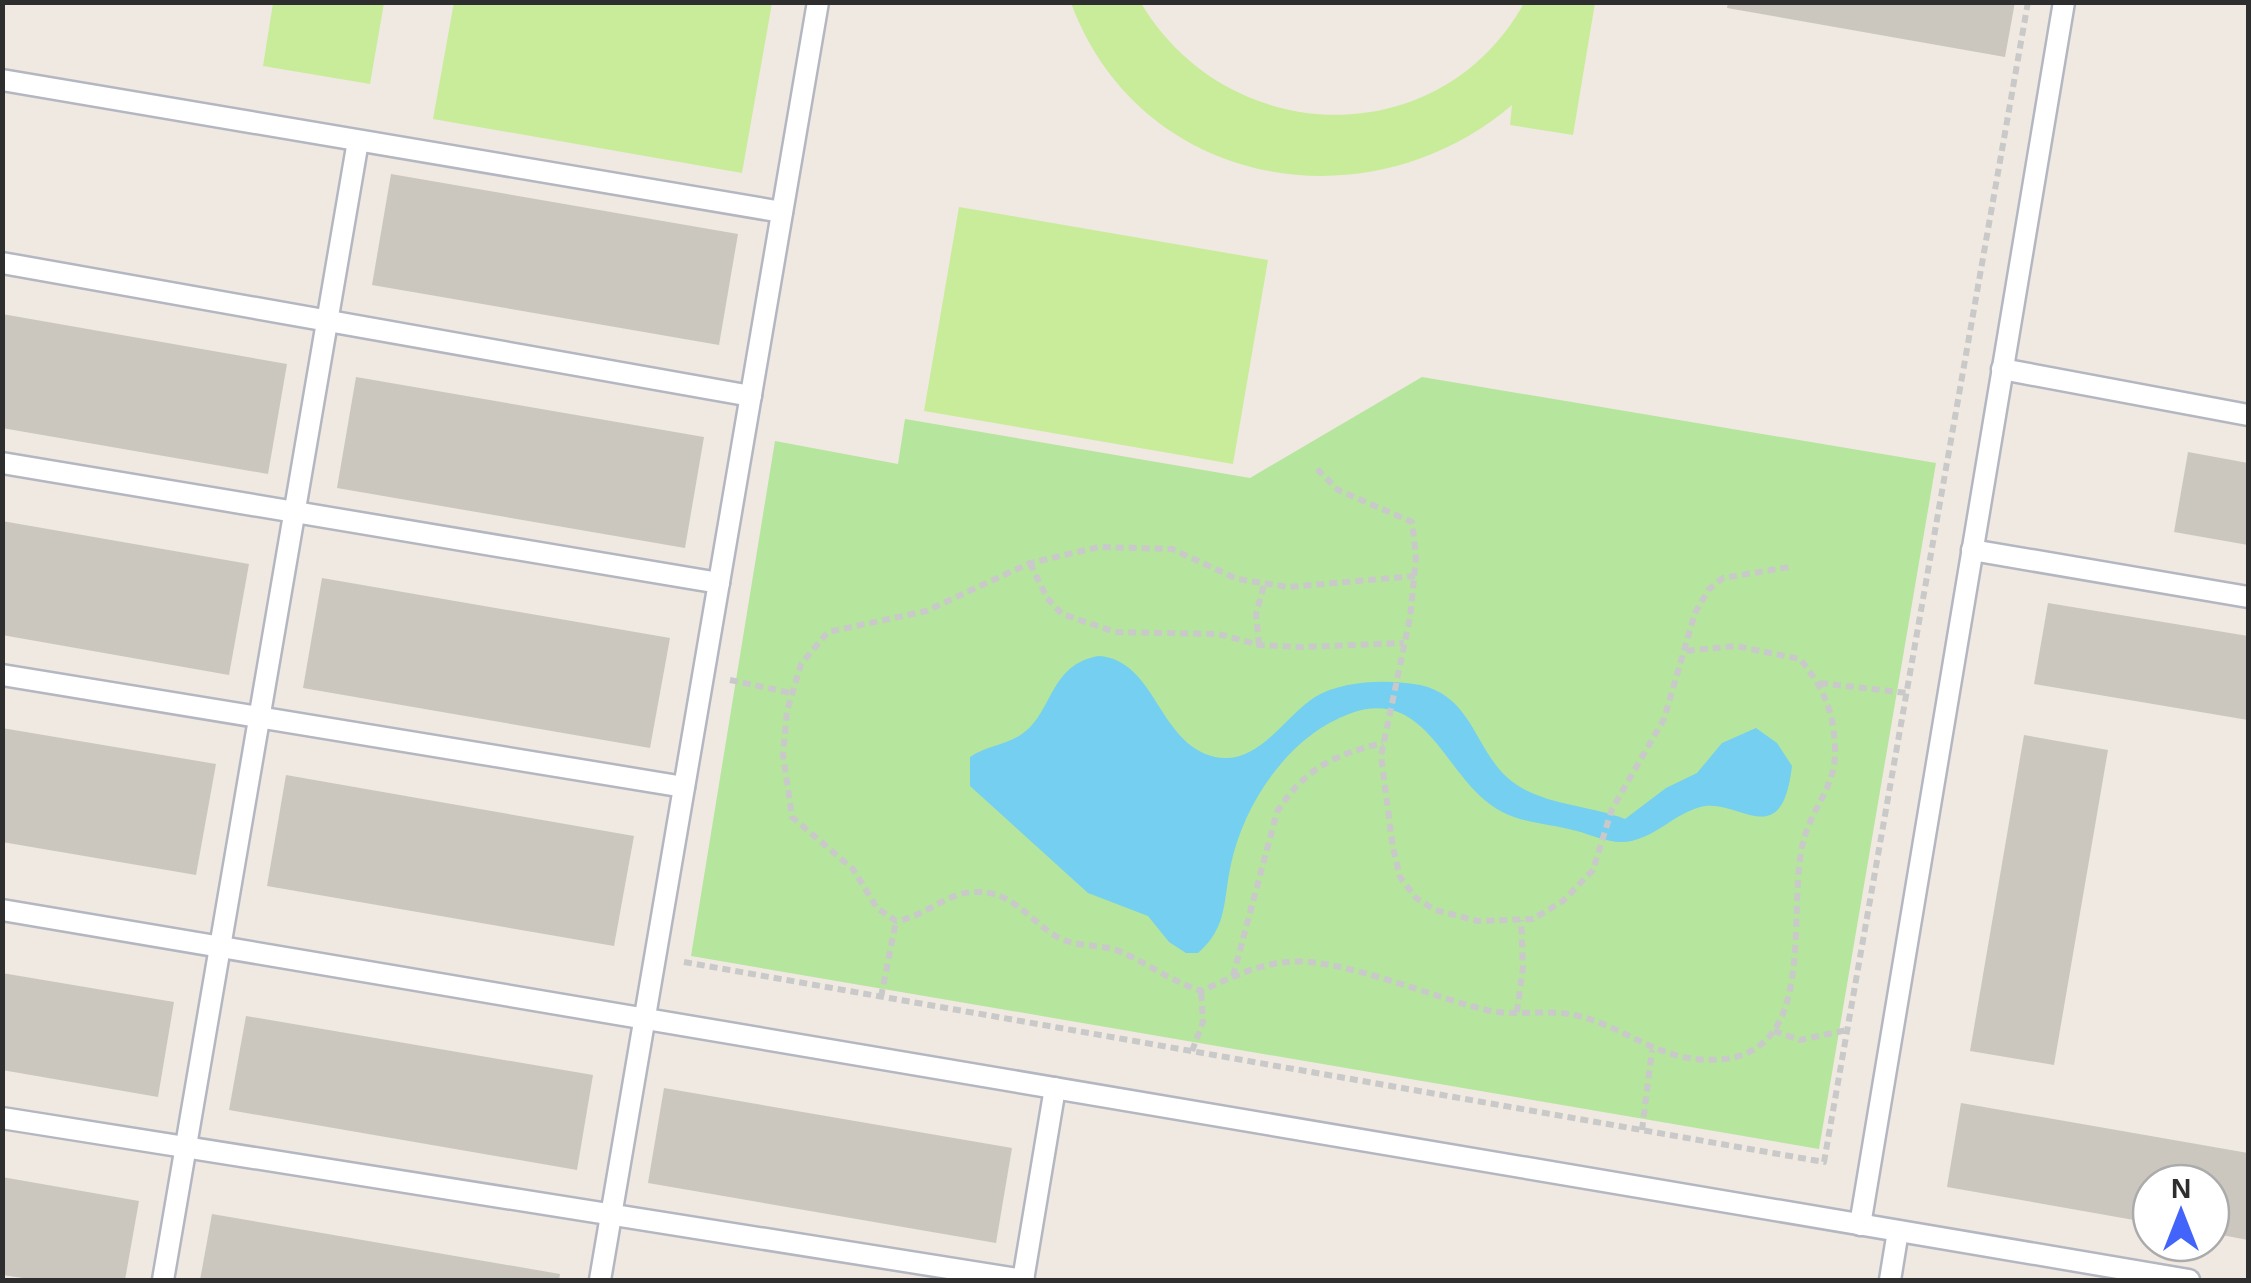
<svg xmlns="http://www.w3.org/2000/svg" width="2251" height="1283" viewBox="0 0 2251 1283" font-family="Arial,sans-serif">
<rect width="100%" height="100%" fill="#efe9e1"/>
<polygon fill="#b6e59e" points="1422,377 1936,463 1819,1149 691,956 775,441 898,464 905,419 1250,478"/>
<g fill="#c9ec9a">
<polygon points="454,2 772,3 742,173 433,119"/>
<polygon points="273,3 384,3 370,84 263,66"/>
<path d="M 1071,3 L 1141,3 C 1228,149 1440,155 1524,3 L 1595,3 L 1573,135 L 1510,125 L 1512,105 C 1368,228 1140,189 1071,3 Z"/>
<polygon points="959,207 1268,260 1233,464 924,411"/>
</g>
<path fill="#75cff0" d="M 1099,656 C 1156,660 1158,744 1215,757 C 1258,766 1284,717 1315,697 C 1342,680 1390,679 1420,685 C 1476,697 1475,758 1517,785 C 1546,805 1592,806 1625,819 L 1666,788 L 1697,773 L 1722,743 L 1756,728 L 1777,743 L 1792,766 C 1782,852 1742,801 1705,806 C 1675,811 1653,842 1621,842 C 1607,842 1591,835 1577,831 C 1540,821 1510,825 1479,795 C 1440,758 1418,688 1349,714 C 1289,736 1244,803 1231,864 C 1223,900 1228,927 1198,953 L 1186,953 L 1169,942 L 1148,916 L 1088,893 L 970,786 L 970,757 C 986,746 1006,745 1022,734 C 1053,713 1049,664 1099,656 Z"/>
<g fill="#cbc7bf">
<polygon points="1728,2 2015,2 2005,57 1727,8"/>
<polygon points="391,174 738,234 719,345 372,285"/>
<polygon points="2,314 287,364 268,474 2,428"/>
<polygon points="356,377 704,437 685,548 337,488"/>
<polygon points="2188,452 2248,463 2248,545 2174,532"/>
<polygon points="2,521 249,564 229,675 2,635"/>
<polygon points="322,578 670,638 650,748 303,688"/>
<polygon points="2048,603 2248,636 2248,720 2034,684"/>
<polygon points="2,728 216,764 196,875 2,842"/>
<polygon points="2024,735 2108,750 2054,1065 1970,1051"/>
<polygon points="286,775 634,836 614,946 267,886"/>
<polygon points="2,973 174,1002 158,1097 2,1070"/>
<polygon points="246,1016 593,1075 577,1170 229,1110"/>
<polygon points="664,1088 1012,1148 996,1243 648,1183"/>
<polygon points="1961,1103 2248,1153 2248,1240 2211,1233 2211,1183 2151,1183 2151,1223 1947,1187"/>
<polygon points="2,1177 139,1201 125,1280 37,1280 2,1275"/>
<polygon points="212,1214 560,1274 559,1280 200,1280"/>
</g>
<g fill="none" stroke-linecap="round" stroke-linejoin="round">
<g stroke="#b4b7c1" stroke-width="25">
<g id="service">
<polyline points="2,80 782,212"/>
<polyline points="2,263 751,396"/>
<polyline points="2002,369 2248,415"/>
<polyline points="2,463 719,583"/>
<polyline points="1972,550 2248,597"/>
<polyline points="2,675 684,787"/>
<polyline points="2,910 2189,1280"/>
<polyline points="2,1118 1024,1280"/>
<polyline points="1860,1225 2064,2"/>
<polyline points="163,1280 358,141"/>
<polyline points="600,1280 818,2"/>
<polyline points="1023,1280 1055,1088"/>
<polyline points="1890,1280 1898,1231"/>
</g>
</g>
<g stroke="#c9c9c9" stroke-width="6" stroke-dasharray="8 5" stroke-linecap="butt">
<polyline points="1317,469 1338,490 1412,522 1416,558 1410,618 1381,756 1393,848 1400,877 1416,898 1435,910 1478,921 1533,919 1563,901 1593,870 1612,809 1664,719 1695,613 1709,589 1723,578 1789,567"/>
<polyline points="1030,563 1047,598 1062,614 1115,632 1219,634 1259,645 1301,647 1404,643"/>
<path d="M 1415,576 L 1289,587 L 1237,579 L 1172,549 L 1099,547 L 1030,563 L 926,611 L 828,632 L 801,664 L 787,711 L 783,754 L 792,817 L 853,869 L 877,908 L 896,921 C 925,917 945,893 974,892 C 1013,890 1029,921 1059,938 C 1077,947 1100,944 1119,951 C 1147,963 1171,981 1201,991 C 1228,979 1256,965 1286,962 C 1339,956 1435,999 1491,1011 C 1518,1016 1547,1009 1574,1015 C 1627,1026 1662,1066 1724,1059 C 1821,1048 1785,905 1804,839 C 1813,806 1837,784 1835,748 C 1834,711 1823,687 1800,659 L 1736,646 L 1684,651"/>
<polyline points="1259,645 1256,614 1264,585"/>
<polyline points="730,680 791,693"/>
<polyline points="1820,683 1907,693"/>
<polyline points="684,962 1824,1162 2028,2"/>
<path d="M 1233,976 L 1277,812 C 1304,769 1335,754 1383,743"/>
<polyline points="881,997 896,921"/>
<polyline points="1517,1012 1523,967 1521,920"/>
<polyline points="1774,1031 1800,1040 1847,1030"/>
<polyline points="1192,1051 1203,1022 1201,991"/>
<polyline points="1642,1130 1652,1050"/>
</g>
<use href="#service" stroke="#fff" stroke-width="20"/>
</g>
<rect width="2251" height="1283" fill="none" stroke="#2e2e2e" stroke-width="10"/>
<g transform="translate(2181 1213)"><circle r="48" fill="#ffffff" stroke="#ababab" stroke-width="2.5"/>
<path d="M0-8L18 38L0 25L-18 38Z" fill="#4264fb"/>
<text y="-15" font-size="28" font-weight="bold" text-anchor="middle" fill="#2e2e2e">N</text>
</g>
</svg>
